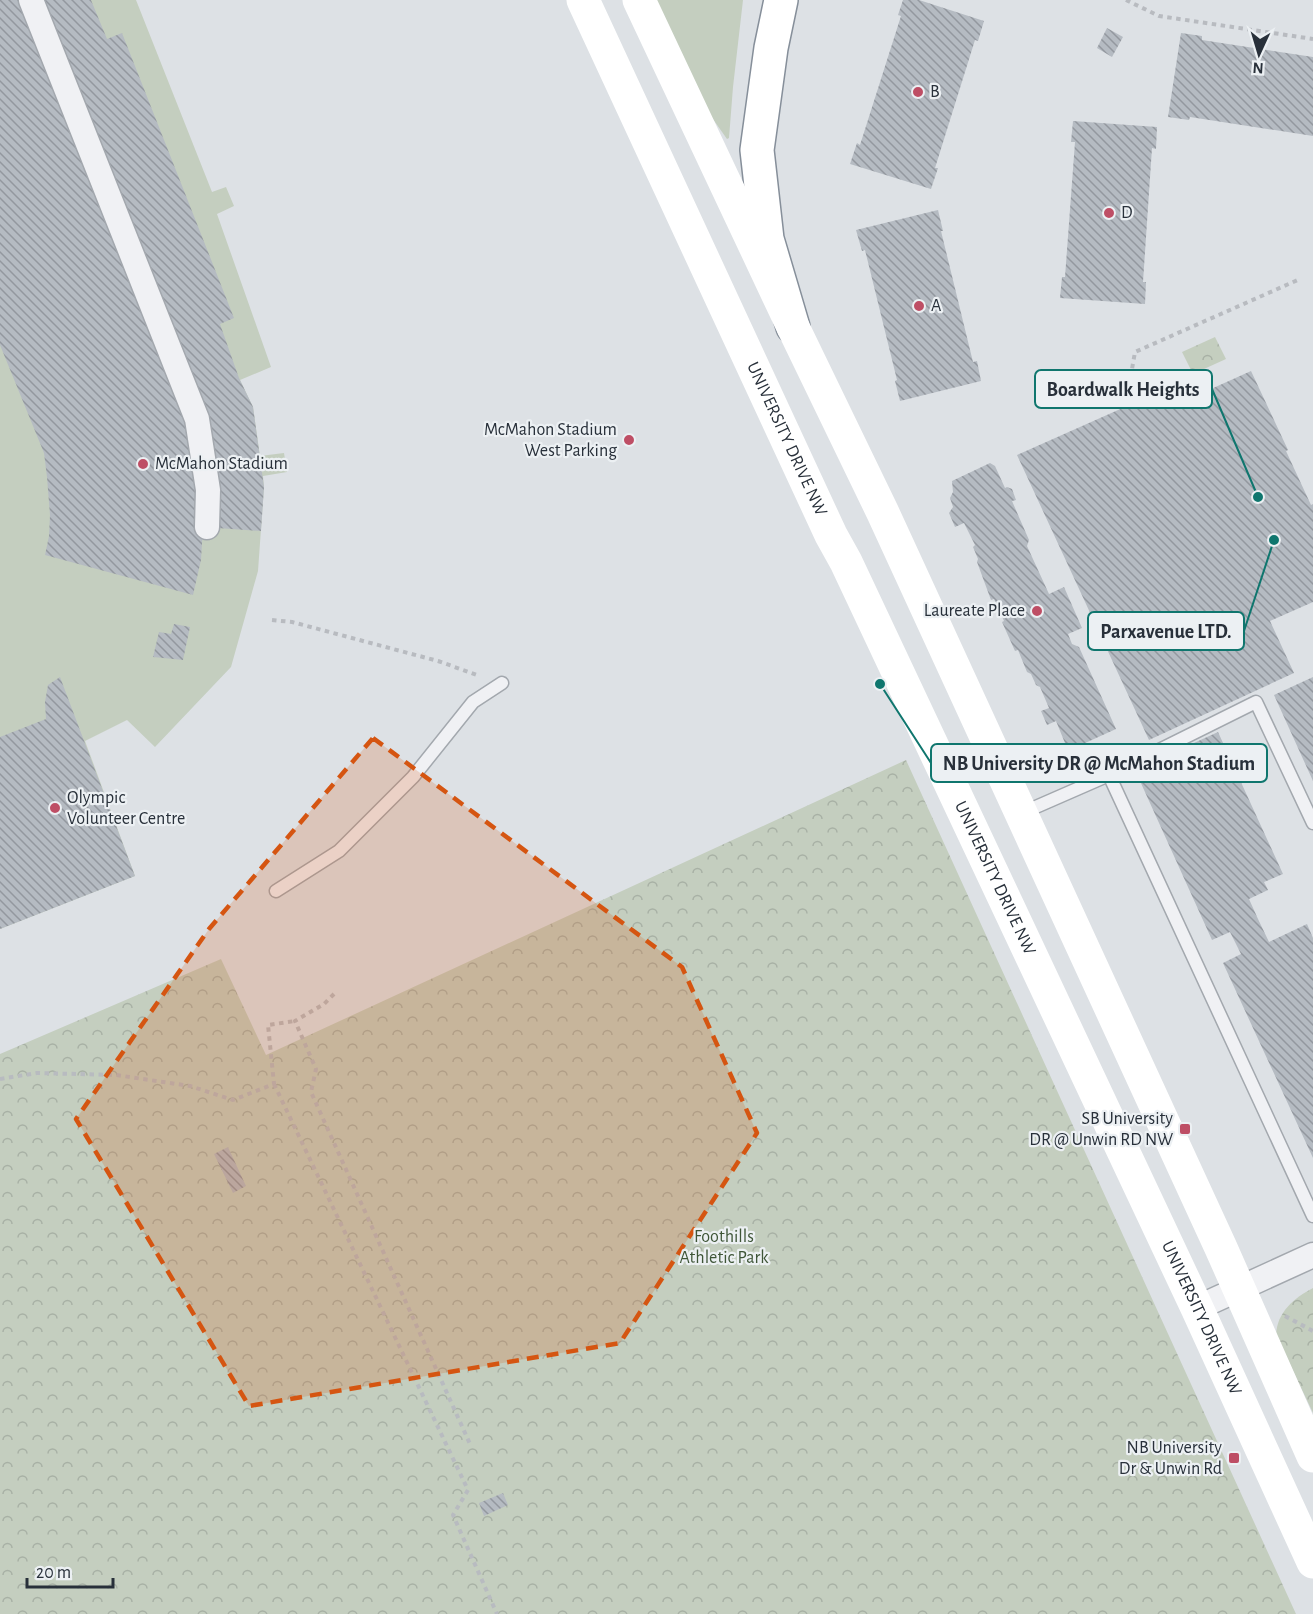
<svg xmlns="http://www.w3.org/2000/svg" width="1313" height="1614" viewBox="0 0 1313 1614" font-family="'Alegreya Sans',sans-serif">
<defs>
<pattern id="park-crowns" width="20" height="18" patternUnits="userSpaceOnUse" patternTransform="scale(1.5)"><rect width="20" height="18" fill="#c4cebf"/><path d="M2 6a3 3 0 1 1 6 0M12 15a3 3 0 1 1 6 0" fill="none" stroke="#a8b1a5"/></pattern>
<pattern id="building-back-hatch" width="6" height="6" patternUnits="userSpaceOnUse" patternTransform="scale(1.5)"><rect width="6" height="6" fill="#b5bbc2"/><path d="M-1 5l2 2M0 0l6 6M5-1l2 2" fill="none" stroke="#93989f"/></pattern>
</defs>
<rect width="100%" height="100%" fill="#dde1e5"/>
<g fill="#c4cebf">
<polygon points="0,0 136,0 212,192 226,187 234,206 217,214 271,367 240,380 253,407 260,456 284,453 287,472 263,476 264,487 258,571 231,667 155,747 127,720 85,741 135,876 0,929"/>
<polygon points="655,0 743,0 733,87 729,138 727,139 708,112"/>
</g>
<g fill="url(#park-crowns)">
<polygon points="1215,337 1226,359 1193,374 1182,352"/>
<polygon points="906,760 1296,1614 0,1614 0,1054 221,959 266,1055"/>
<path d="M 1313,1288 L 1313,1413 L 1276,1335 C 1277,1312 1294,1298 1313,1288 Z"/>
</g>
<g fill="url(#building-back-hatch)">
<polygon points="0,0 91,0 107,39 122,33 234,318 220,324 239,378 253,407 264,487 261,531 203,527 201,560 193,595 45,555 49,536 50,515 47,477 44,453 0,345"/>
<polygon points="903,0 919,0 984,21 978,41 975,40 935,168 938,168 931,189 850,164 857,143 860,145 901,16 898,15"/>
<polygon points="1107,28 1123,37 1112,57 1097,48"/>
<polygon points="1181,33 1202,36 1202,40 1313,57 1313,136 1190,117 1189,120 1168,117"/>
<polygon points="1073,121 1157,127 1156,149 1152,148 1143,282 1146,282 1145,304 1060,298 1062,277 1065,277 1075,142 1071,142"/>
<polygon points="938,210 943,231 941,231 973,362 977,361 981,381 900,401 895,381 897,380 865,250 862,251 856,230"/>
<polygon points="1251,371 1288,450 1286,451 1311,505 1313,504 1313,602 1270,621 1294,673 1149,740 1017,455 1163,390 1171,407"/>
<polygon points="990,463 995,466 1005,488 1007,487 1012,489 1016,500 1012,501 1029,540 1027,546 1049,594 1064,587 1082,628 1068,634 1072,644 1079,647 1116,729 1072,749 1067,748 1056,721 1047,725 1041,711 1049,708 1040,687 1036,685 1031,674 1027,672 1018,650 1015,651 1002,622 1004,621 994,599 991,600 977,562 978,559 973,547 975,545 964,523 955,527 949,513 953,507 950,498 953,492 952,481"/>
<polygon points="174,624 190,627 183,660 153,657 159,632 171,634"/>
<polygon points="60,677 135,876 0,929 0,737 46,719 45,702 48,685"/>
<polygon points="1313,677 1313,781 1274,695"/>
<polygon points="1218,732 1283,874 1264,882 1268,890 1249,899 1258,919 1269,942 1307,924 1313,938 1313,1158 1223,963 1241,954 1230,932 1212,940 1135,770"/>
<polygon points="228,1147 246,1186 233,1193 214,1154"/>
<polygon points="503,1493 508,1505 484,1516 479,1503"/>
</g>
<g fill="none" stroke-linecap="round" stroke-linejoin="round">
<g stroke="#a3a8ae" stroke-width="15">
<g id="lane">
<polyline points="1109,775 1256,702 1313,823"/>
<polyline points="1022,813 1109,775 1313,1216"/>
<polyline points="276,891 339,851 413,777 473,702 502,683"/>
</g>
</g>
<g stroke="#a3a8ae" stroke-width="27">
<g id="street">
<polyline points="31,0 197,419 208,490 207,527"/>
<polyline points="1197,1308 1313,1255"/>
</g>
</g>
<g stroke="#868f9a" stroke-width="36">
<polyline id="highway" points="781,0 771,48 757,150 767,239 793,327"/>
</g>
<g stroke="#b8bbc0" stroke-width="4" stroke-dasharray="4.5 4.5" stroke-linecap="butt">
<polyline points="1126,0 1159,16 1313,39"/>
<polyline points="1129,386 1135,352 1300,279"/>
<polyline points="272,620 292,622 438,661 477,675"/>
<polyline points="334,994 324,1004 295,1021 316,1069 311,1092 470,1444"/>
<polyline points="0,1079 37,1073 116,1075 190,1086 233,1100 274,1084 268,1025 295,1021"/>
<polyline points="274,1084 468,1490 453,1515 497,1614"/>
<polyline points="1285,1316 1313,1331"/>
</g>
<use href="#lane" stroke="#f0f1f4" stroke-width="12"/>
<use href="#street" stroke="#f0f1f4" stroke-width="24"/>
<g stroke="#fff" stroke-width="33">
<path id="s1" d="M 583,0 L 831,535 L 846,562 L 1197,1308 L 1313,1562"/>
<polyline points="639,0 793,327 883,513 1221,1248 1313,1456"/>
</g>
<use href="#highway" stroke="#fff" stroke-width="33"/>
</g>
<path fill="#d55511" fill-opacity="0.2" stroke="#d55511" stroke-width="4.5" stroke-dasharray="12 8" stroke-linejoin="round" d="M 373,738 L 682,967 L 757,1133 L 620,1343 L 249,1406 L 76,1119 L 209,929 Z"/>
<g fill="#be4e65" stroke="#ecf0f3" stroke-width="2">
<circle cx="918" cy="92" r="6"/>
<circle cx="1109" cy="213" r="6"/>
<circle cx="919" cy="306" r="6"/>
<circle cx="629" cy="440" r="6"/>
<circle cx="143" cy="464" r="6"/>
<circle cx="1037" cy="611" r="6"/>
<circle cx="55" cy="808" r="6"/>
<rect x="1179" y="1123" width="12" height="12" rx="3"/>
<rect x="1228" y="1452" width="12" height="12" rx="3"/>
</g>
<g text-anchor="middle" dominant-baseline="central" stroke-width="4.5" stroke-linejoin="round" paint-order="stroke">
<g font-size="18" fill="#28303a" stroke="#ecf0f3" text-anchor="start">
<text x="930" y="92">B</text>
<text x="1121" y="213">D</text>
<text x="931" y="306">A</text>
<text x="617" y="430" text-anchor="end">McMahon Stadium<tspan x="617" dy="21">West Parking</tspan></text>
<text x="155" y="464">McMahon Stadium</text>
<text x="1025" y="611" text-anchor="end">Laureate Place</text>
<text x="67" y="798">Olympic<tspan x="67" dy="21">Volunteer Centre</tspan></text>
<text x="1173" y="1119" text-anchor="end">SB University<tspan x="1173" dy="21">DR @ Unwin RD NW</tspan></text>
<text x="1222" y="1448" text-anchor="end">NB University<tspan x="1222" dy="21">Dr &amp; Unwin Rd</tspan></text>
</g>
<g font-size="18" fill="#28303a" stroke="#ecf0f3">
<text stroke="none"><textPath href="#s1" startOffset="484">UNIVERSITY DRIVE NW</textPath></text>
<text stroke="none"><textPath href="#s1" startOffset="970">UNIVERSITY DRIVE NW</textPath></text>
<text stroke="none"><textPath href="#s1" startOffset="1456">UNIVERSITY DRIVE NW</textPath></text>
</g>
<g font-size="18" fill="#3e5537" stroke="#ecf0f3">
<text x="724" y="1237">Foothills<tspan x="724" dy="21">Athletic Park</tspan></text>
</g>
</g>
<path fill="none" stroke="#0f766e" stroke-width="2" d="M1258 497L1212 389M1274 540L1244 631M880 684L931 763"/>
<g fill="#0f766e" stroke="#ecf0f3" stroke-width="2">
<circle cx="1258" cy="497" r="6"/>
<circle cx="1274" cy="540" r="6"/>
<circle cx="880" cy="684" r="6"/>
</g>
<g fill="#ecf0f3" stroke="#0f766e" stroke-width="2">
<rect x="1035" y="370" width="177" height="38" rx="6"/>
<rect x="1088" y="612" width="156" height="38" rx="6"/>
<rect x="931" y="744" width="336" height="38" rx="6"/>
</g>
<g font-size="20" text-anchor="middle" font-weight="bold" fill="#28303a">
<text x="1123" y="396">Boardwalk Heights</text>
<text x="1166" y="638">Parxavenue LTD.</text>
<text x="1099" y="770">NB University DR @ McMahon Stadium</text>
</g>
<g transform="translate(1259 54) rotate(184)" stroke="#ecf0f3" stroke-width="4.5" paint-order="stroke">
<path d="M0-4.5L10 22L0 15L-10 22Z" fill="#28303a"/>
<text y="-9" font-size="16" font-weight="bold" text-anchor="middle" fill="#28303a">N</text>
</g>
<path d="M27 1578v9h86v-9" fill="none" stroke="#28303a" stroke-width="3"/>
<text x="36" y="1578" font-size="18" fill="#28303a" stroke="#ecf0f3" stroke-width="4.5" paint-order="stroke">20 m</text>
</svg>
